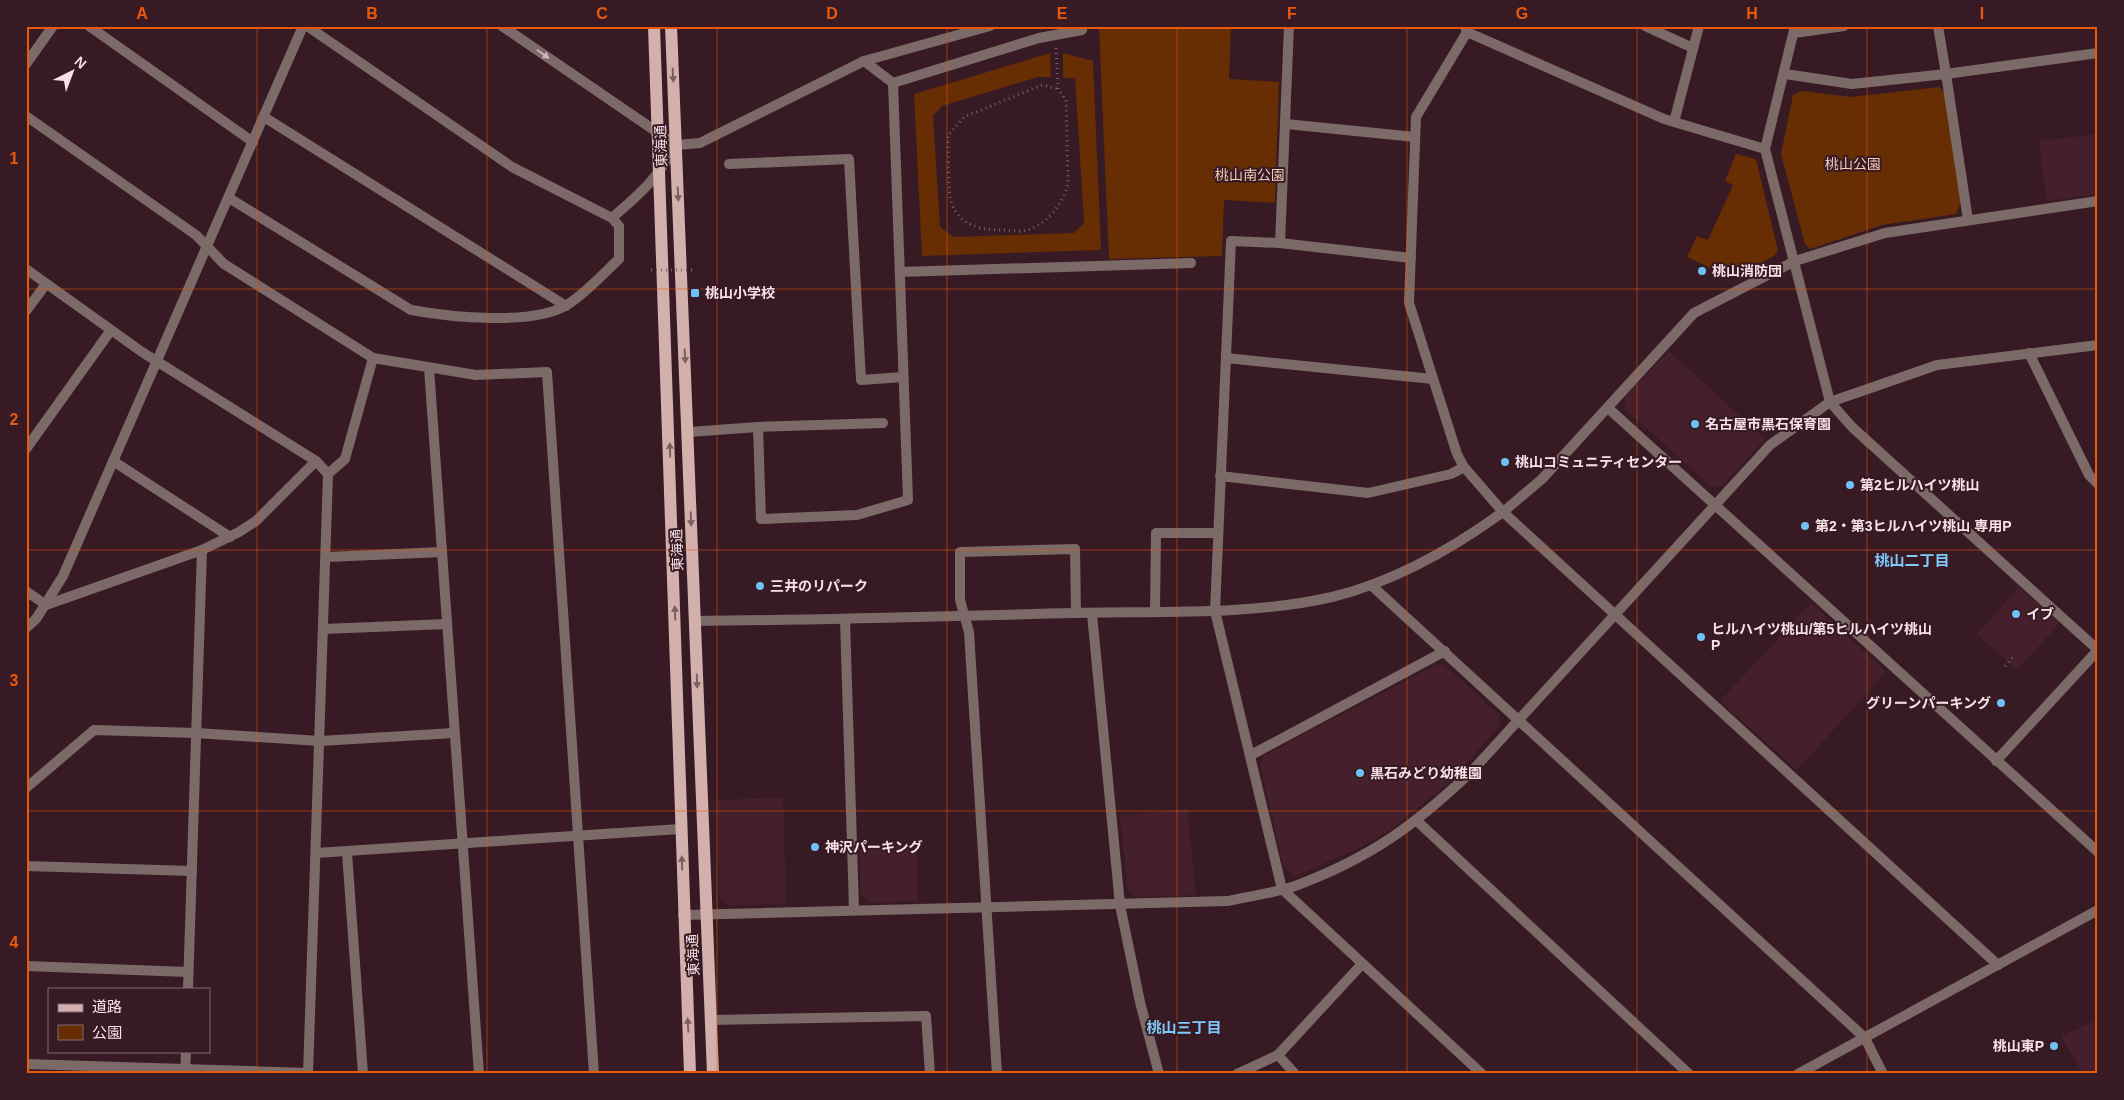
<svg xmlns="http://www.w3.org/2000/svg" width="2124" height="1100" viewBox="0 0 2124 1100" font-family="Helvetica,'Noto Sans JP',sans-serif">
<rect width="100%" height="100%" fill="#381a24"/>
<g fill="#45202c">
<polygon points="2098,134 2098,194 2047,201 2039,141"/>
<polygon points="1669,351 1765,439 1722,486 1712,487 1625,409 1625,397"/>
<polygon points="2019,587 2060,623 2017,670 1977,634"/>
<polygon points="1811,603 1886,672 1797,770 1720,701"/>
<polygon points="1437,664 1445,665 1499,715 1500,725 1450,782 1390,830 1363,846 1296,876 1283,866 1260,764 1265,755"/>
<polygon points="783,798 786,904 728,905 720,898 717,800"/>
<polygon points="1187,809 1196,895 1135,897 1128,890 1120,816"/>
<polygon points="917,843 918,901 870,903 861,895 859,844"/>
<polygon points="2098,1020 2098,1074 2083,1074 2061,1036"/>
</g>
<g fill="#672e03">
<polygon points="1099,26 1231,26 1229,79 1279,82 1275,203 1224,200 1222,256 1109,259"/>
<polygon points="1050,53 1051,77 1038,77 942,106 933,116 940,227 954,237 1074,233 1084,223 1075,78 1063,78 1063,53 1093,61 1101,250 922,256 914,94"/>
<polygon points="1939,87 1946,94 1961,202 1956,214 1882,225 1810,249 1805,244 1781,154 1793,95 1802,91 1851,97"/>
<polygon points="1736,154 1756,159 1778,251 1774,256 1732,278 1687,257 1697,236 1708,240 1733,185 1725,181"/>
</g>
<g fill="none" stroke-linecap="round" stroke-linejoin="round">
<g stroke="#7a5f68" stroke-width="3" stroke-dasharray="1 4" stroke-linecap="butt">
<path d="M 1056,48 L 1058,89 L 1066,100 L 1068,182 C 1065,202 1048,223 1028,230 C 1022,232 1013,231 1006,230 C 984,230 961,228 952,204 C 947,192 949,151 948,136 L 964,117 L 1042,85 L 1058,89"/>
<polyline points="2005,666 2014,656"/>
</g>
<g stroke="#7b6a68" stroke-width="10">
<polyline points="1938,26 1946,74"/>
<polyline points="1794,33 1844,26"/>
<polyline points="864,61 893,83 1039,38 1082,30"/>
<polyline points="729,164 849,159 861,380 903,377"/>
<polyline points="900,272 1191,263"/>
<polyline points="758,427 761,519 857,515 908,500 893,83"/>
<polyline points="689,432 758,427 883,423"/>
<polyline points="711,1020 926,1016 930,1074"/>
</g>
<g stroke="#7b6a68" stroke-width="10">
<polyline points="89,26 253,142"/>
<polyline points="502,26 676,145 700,143 864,61 990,26"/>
<polyline points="1645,26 1693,48"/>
<polyline points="1795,26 1765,149 1830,402 1852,427 2098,650"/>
<polyline points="1465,27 1467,32 1664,119 1765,149"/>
<polyline points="26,64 53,26"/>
<polyline points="1785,74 1852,84 1946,74 2098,53"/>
<polyline points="1946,74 1968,220"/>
<polyline points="26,116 196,235 224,264 373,358 476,375 547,372 594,1074"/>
<polyline points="264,117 566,306"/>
<polyline points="1674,122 1699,26"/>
<polyline points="1286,124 1415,137"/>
<path d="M 229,198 L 411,310 C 450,317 532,326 567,305 C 586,293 603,274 619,259 L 619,226 L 612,218 L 512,167 L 307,26"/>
<path d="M 612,218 C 642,192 656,180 676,145"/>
<polyline points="1280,243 1289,26"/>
<polyline points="1411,258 1280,243 1231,241 1215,611 1282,889 1482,1074"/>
<polyline points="26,269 142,352 316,461 328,474 308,1074"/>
<polyline points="26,311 46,284"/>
<polyline points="2029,353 2089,475 2098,484"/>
<polyline points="1226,358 1433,379"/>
<polyline points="429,368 479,1074"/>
<polyline points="1608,408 2098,852"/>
<polyline points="26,449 111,330"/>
<polyline points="113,461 230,537"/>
<polyline points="328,474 345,459 373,358"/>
<polyline points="1220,476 1368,493 1451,474 1464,467"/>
<polyline points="327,557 442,552"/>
<polyline points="1371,585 1865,1038 1883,1074"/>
<polyline points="26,591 46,605 202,550 239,532 256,521 316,461"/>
<polyline points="1155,612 1156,533 1218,533"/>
<polyline points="1092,614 1120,905 1140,1002 1159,1074"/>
<polyline points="845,620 854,909"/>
<path d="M 694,621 C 821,620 947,616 1074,613 C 1160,611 1248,616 1332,597 C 1394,582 1452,549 1503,512 L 1464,467 L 1457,454 L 1409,303 L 1416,117 L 1467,32"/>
<polyline points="26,628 36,619 63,576 303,26"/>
<polyline points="324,629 447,624"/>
<polyline points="1251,755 1445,651"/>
<polyline points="1996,761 2098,650"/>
<polyline points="26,788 94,730 196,733 320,741 454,733"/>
<polyline points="1417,821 1689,1074"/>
<polyline points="316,853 680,829"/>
<polyline points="347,853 363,1074"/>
<polyline points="26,866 192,871"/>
<polyline points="1998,965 1503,512 1542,479 1694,313 1795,261 1885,233 2098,201"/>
<polyline points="26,966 188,972"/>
<polyline points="188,989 202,550"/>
<polyline points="1278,1055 1295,1074"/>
<polyline points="26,1064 308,1073"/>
<polyline points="185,1074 186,1051"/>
<polyline points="997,1074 969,632 960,600 960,552 1075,549 1076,613"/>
<polyline points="1237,1074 1278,1055 1362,964"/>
<polyline points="1798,1074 2098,910"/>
</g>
<path stroke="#7b6a68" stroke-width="10" d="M 683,915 L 1228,901 C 1249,896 1275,893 1295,886 C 1370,858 1414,826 1471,772 L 1770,445 L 1830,402 L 1937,365 L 2098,345"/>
<g stroke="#d3b0ac" stroke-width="12">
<polyline points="654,26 690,1074"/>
<polyline points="671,26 713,1074"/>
</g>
<polyline stroke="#7a5f68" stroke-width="3" stroke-dasharray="1 4" stroke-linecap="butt" points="651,270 695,270"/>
</g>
<defs><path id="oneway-solid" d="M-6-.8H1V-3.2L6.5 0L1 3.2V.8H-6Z" transform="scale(1.25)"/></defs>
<use fill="#ccb7bb" href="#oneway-solid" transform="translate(543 54) rotate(35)"/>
<g fill="#7e5e61">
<use href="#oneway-solid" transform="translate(673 75) rotate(87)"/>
<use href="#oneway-solid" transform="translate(678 194) rotate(87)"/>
<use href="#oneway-solid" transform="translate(685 356) rotate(87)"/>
<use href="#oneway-solid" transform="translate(670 450) rotate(-92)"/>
<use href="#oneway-solid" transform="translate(691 519) rotate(88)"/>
<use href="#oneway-solid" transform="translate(675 613) rotate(-92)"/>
<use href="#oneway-solid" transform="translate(697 681) rotate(88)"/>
<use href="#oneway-solid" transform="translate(682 863) rotate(-92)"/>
<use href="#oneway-solid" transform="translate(688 1025) rotate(-93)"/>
</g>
<path fill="none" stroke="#e8590c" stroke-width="1" stroke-opacity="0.55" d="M 257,26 L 257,1074M 487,26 L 487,1074M 717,26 L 717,1074M 947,26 L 947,1074M 1177,26 L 1177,1074M 1407,26 L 1407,1074M 1637,26 L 1637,1074M 1867,26 L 1867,1074M 26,289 L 2098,289M 26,550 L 2098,550M 26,811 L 2098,811"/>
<g fill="#6fc2f4" stroke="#381a24" stroke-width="2">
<circle cx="1702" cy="271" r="5"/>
<rect x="690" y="288" width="10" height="10" rx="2.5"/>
<circle cx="1695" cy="424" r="5"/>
<circle cx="1505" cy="462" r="5"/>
<circle cx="1850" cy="485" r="5"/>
<circle cx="1805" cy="526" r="5"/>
<circle cx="760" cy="586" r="5"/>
<circle cx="2016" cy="614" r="5"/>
<circle cx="1701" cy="637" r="5"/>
<circle cx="2001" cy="703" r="5"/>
<circle cx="1360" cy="773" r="5"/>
<circle cx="815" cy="847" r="5"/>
<circle cx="2054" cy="1046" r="5"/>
</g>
<g text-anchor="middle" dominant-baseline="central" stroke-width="4" stroke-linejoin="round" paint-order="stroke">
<g font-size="14" fill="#f7e1e7" stroke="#381a24">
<text transform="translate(661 146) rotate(-92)">東海通</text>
<text transform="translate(677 550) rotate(-92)">東海通</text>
<text transform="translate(693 955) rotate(-93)">東海通</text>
</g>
<g font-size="14" fill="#f4ccb7" stroke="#381a24">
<text x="1853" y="164">桃山公園</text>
<text x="1250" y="175">桃山南公園</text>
</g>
<g font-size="14" font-weight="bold" fill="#f7e1e7" stroke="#381a24" text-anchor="start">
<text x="1712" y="271">桃山消防団</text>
<text x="705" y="293">桃山小学校</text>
<text x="1705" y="424">名古屋市黒石保育園</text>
<text x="1515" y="462">桃山コミュニティセンター</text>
<text x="1860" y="485">第2ヒルハイツ桃山</text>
<text x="1815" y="526">第2・第3ヒルハイツ桃山 専用P</text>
<text x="770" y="586">三井のリパーク</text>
<text x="2026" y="614">イブ</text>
<text x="1711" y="629">ヒルハイツ桃山/第5ヒルハイツ桃山<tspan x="1711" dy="16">P</tspan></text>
<text x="1991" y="703" text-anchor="end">グリーンパーキング</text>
<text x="1370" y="773">黒石みどり幼稚園</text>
<text x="825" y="847">神沢パーキング</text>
<text x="2044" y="1046" text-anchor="end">桃山東P</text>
</g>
<g font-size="15" font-weight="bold" fill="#7dc9f7" stroke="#381a24">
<text x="1912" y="560">桃山二丁目</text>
<text x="1184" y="1027">桃山三丁目</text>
</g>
</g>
<rect width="2124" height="1100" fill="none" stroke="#381a24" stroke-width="55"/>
<rect x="48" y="988" width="162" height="65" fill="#381a24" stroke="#846a72"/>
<rect x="58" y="1004" width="25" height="8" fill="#d3b0ac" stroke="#846a72"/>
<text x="92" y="1012" font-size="15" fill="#f7e1e7">道路</text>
<rect x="58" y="1025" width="25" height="15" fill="#672e03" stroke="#846a72"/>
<text x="92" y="1038" font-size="15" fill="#f7e1e7">公園</text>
<g transform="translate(72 72) rotate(42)" stroke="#381a24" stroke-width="4" paint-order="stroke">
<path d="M0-4L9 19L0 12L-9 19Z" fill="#f7e1e7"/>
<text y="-8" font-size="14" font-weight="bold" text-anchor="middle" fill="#f7e1e7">N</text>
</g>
<rect x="28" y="28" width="2068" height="1044" fill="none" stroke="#e8590c" stroke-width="2"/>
<g font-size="16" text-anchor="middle" font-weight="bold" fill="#e8590c">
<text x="142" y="19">A</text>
<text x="372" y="19">B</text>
<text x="602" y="19">C</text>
<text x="832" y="19">D</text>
<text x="1062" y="19">E</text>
<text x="1292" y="19">F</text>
<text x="1522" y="19">G</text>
<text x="1752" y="19">H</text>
<text x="1982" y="19">I</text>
<text x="14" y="164">1</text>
<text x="14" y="425">2</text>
<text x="14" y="686">3</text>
<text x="14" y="948">4</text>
</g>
</svg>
